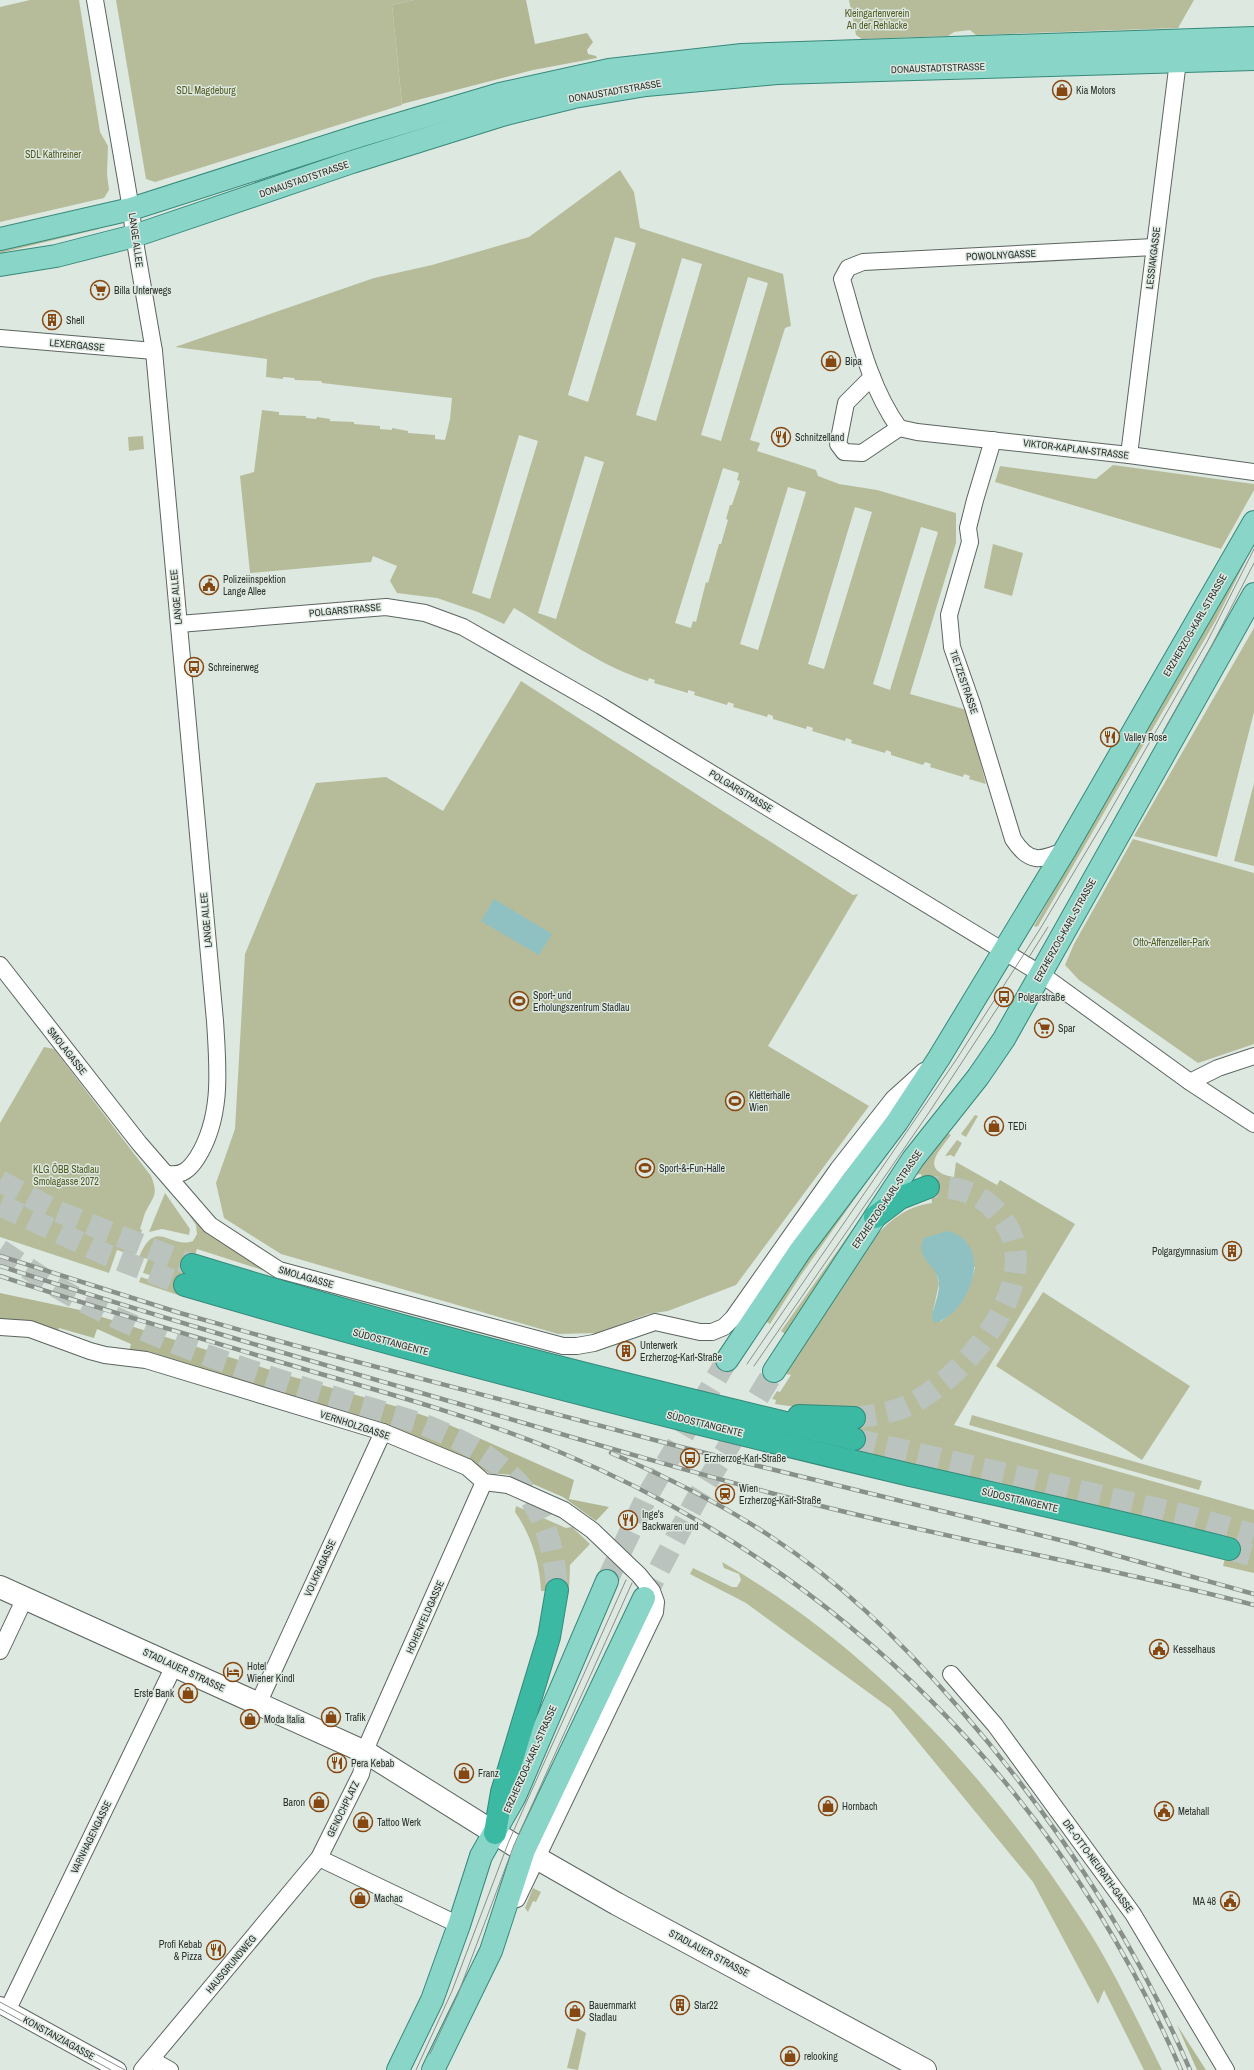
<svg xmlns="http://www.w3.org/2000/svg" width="1254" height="2070" viewBox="0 0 1254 2070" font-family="'Archivo Narrow',sans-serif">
<rect width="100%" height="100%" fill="#dde8e1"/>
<g fill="#b6bc99" fill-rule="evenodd">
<polygon points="30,0 79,0 100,132 108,146 107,174 109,190 104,198 0,222 0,7"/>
<polygon points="116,0 414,0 392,5 402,105 155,182 146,179"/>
<polygon points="849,0 1194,0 1178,28 976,35 970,30 954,32 948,36 862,39 856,35"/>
<path d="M 620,170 L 634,192 L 640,228 L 783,274 L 791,326 L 785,328 L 750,440 L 760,443 L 757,451 L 816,470 L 818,476 L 839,484 L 877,490 L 956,513 L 956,543 L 910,694 L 967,710 L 986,784 L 969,779 L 970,776 L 964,774 L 963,777 L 930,767 L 931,764 L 925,762 L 923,765 L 891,755 L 891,752 L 886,750 L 885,753 L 851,743 L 852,740 L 846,738 L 845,741 L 812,731 L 813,728 L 807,726 L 806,729 L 773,719 L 773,716 L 768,714 L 767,717 L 733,707 L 734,704 L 728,702 L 727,705 L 694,695 L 695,692 L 688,690 L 688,693 L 654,683 L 655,680 L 649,678 L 648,681 C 601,667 556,633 514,608 L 504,624 L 478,612 L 437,598 L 397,593 L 390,581 L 397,566 L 373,556 L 371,562 L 250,573 L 240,476 L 254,472 L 262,410 L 279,412 L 279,415 L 306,416 L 306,418 L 316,419 L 317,417 L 330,419 L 330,421 L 354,422 L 354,424 L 380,426 L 380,429 L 392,430 L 392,428 L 408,431 L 408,433 L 435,435 L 435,439 L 445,440 L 450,419 L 452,398 L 322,383 L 321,381 L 295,380 L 294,378 L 283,377 L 283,379 L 266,377 L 267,359 L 175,347 L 374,278 L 432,265 L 529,237 ZM 615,237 L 636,243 L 588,402 L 568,395 ZM 682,258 L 702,264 L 656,421 L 636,415 ZM 748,277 L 768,283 L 721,441 L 701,435 ZM 519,435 L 538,441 L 490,599 L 472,593 ZM 585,456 L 604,462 L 556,619 L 538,613 ZM 723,468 L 739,473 L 737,480 L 740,481 L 732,505 L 730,505 L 726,519 L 728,520 L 721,544 L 719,544 L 708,583 L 706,582 L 696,622 L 693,621 L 691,628 L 675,623 ZM 788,487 L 806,492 L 758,650 L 740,644 ZM 855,507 L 872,512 L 824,669 L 808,664 ZM 921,527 L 938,532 L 890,690 L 873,684 Z"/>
<polygon points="98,226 99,229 0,253 0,250"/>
<polygon points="143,436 144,449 129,451 128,437"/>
<polygon points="1113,465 1254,484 1254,490 1221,549 995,482 1000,466 1096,479"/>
<polygon points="1254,538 1254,544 1216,620 1038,926 1036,927 1034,926"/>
<polygon points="993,544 1023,553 1012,596 984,588"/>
<polygon points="1254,628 1254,712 1217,857 1134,836"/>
<polygon points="521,681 853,895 858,894 768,1046 869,1106 736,1285 668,1311 648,1314 598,1333 558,1334 281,1254 224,1218 216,1183 235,1129 245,954 316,783 386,777 443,811"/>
<polygon points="1254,783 1254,866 1234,861"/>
<polygon points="1133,839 1254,873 1254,1044 1198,1063 1079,980 1065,965 1074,944"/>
<path d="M 44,1047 L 54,1049 L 151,1176 C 159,1196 153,1196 145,1213 C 143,1218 142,1224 140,1229 L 142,1230 L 133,1255 L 117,1250 L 109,1273 L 0,1237 L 0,1123 Z"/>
<polygon points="975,1115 978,1116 966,1137 961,1134"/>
<polygon points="909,1122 801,1275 770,1324 762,1319"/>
<path d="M 946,1132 L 951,1135 C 937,1153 920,1171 954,1177 L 956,1162 L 997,1185 L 1000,1180 L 1075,1224 L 954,1425 L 1254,1510 L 1254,1573 L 1223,1566 L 1225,1558 L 1230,1559 L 1235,1539 L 855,1451 L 860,1429 L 856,1407 C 829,1411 802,1408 775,1404 L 776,1400 L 772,1399 L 777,1391 L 780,1392 L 791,1375 L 783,1373 L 871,1241 C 888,1222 906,1206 932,1203 L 930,1177 L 922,1178 L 921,1174 L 914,1175 ZM 975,1267 C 970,1290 961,1307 941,1321 L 933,1311 L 939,1284 L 936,1272 Z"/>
<polygon points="957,1140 962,1143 954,1157 951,1155 945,1156"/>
<polygon points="165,1193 190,1229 189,1235 162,1229 149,1232"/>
<path d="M 180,1201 L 272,1273 L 197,1249 L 181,1296 L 139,1282 L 141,1277 L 156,1282 L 157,1277 L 143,1273 L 148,1259 L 139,1257 C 156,1216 170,1250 193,1241 L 197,1234 L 196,1225 Z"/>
<polygon points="871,1203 788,1336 781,1331"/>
<polygon points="1043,1292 1190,1386 1142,1460 996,1366"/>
<polygon points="972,1415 1202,1481 1199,1490 969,1425"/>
<path d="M 516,1506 L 566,1528 L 572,1527 L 590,1544 L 570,1565 L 569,1590 L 541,1591 C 540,1563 531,1535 515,1512 Z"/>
<path d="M 722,1562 C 870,1647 991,1779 1083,1922 C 1113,1968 1137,2020 1162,2070 L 1144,2070 L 1104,1990 L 1098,2004 L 1033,1882 L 891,1709 L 746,1603 L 690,1574 L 693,1568 L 732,1587 L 737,1587 L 741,1580 L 739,1574 L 724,1568 Z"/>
<polygon points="533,1888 541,1892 536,1902 533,1901 528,1912 525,1908"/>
<polygon points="577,2028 586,2033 578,2070 567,2068"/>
</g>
<g fill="#b1b793">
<polygon points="414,0 526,0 535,44 587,33 593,42 587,50 588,54 596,56 597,58 533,70 402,104 392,5"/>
<polygon points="0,1293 80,1310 283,1374 405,1409 445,1423 574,1480 569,1499 609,1507 596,1521 563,1497 512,1475 489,1473 455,1453 398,1429 350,1413 129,1352 131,1344 97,1329 94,1338 59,1328 57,1333 0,1322"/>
<polygon points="1177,2025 1206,2070 1197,2070"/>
</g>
<g fill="#8fc0c2">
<polygon points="494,899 552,934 539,955 481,921"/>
<path d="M 948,1231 C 995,1244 971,1312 935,1323 L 932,1318 C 933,1307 939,1296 939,1285 C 939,1264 913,1260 924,1238 Z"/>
</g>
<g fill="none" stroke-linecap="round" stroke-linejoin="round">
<g stroke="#bac3bd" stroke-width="22" stroke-dasharray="22 11" stroke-linecap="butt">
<polyline points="607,1581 646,1498 727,1360"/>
<polyline points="644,1598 695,1502 774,1371"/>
</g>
<g stroke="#bac3bd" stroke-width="22" stroke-dasharray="22 11" stroke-linecap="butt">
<polyline points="0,1181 54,1210 192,1265"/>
<polyline points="0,1205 109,1256 185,1285"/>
<path d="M 0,1250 C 29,1269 57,1289 88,1304 C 194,1358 309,1389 422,1424 C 505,1456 552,1496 557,1590"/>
<path d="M 854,1418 C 874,1415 895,1413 913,1403 C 969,1373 1057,1270 994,1209 C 976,1191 954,1186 928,1187"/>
<polyline points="854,1439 1184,1515 1254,1535"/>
<polyline points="1229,1549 1254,1556"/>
</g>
<g stroke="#5c6560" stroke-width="18">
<g id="street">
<path d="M 95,0 L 131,209 L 134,236 L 154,351 L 215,1021 C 218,1068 223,1117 197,1158 C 189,1170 182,1176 168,1174"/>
<path d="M 1154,247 L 863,262 L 848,268 L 842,279 C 857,329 868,385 899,428 L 917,432 L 1129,455 L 1254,472"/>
<polyline points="0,338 154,351"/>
<polyline points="872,377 846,403 838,444 844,452 862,453 899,428"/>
<path d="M 993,440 L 975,500 L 968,528 L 970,542 L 949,615 L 952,647 L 973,707 L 1013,839 C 1029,864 1041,861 1065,850"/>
<polyline points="1129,455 1178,61"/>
<polyline points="179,624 386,607 425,613 463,627 601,706 1041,974 1190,1082 1254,1124"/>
<polyline points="0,965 139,1143 210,1225 279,1270 563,1346 577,1346 594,1343 655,1322 700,1332 712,1332 724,1327 733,1318 838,1169 893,1099 924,1071"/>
<polyline points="1190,1082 1218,1068 1254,1056"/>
<polyline points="0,1327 30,1329 90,1351 105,1355 146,1360 383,1432 467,1467 484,1482 508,1485 564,1510 592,1530 639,1575 652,1591 656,1602 655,1612 517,1899"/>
<polyline points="0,1651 25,1598"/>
<polyline points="951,1674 995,1725 1133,1914 1226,2070"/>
<polyline points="258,1704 383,1432"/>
<polyline points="319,1858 459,1925"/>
<polyline points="0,2005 118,2070"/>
<polyline points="8,2009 174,1666"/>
<polyline points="152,2060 170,2070"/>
<polyline points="142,2070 319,1858 361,1774 369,1741 484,1482"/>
</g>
</g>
<g stroke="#5c6560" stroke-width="24">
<polyline id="secondary" points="0,1587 367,1753 514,1845 617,1904 925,2070"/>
</g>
<g stroke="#36897a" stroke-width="24">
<g id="primary">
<polyline points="0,239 131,209 362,135 500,94 609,70 742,55 1254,38"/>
<polyline points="0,265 56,256 134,236 352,162 502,115 574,97 646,85 777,73 1254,59"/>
<polyline points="727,1360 800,1251 897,1122 939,1058 1065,850 1254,522"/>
<polyline points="774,1371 913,1159 978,1077 1004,1039 1254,594"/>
<polyline points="398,2070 432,2000 459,1925 481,1856 515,1796 607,1581"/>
<polyline points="433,2070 491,1951 524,1850 644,1598"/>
</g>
</g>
<g stroke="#36897a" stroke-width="24">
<g id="highway">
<polyline points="875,1217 900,1198 928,1187"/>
<path d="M 192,1265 C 410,1332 632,1387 854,1439"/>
<path d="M 185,1285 C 421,1354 661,1416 902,1473 C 1011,1498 1120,1521 1229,1549"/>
<polyline points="799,1416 854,1418"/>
<polyline points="495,1833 502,1792 549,1637 557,1590"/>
</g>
</g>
<use href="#street" stroke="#fff" stroke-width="16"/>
<use href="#secondary" stroke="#fff" stroke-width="22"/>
<use href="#primary" stroke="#89d5c8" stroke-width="22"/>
<use href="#highway" stroke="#3bb9a3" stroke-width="22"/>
<g stroke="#89908b" stroke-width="1">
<polyline points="1164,730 1212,645 1254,563"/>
<polyline points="1029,957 1048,927"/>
<polyline points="747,1364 956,1060 1040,929 1105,820 1207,642 1254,549"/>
<polyline points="754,1366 930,1111 1004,998"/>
<polyline points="0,2002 125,2070"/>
<polyline points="0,2009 111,2070"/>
<polyline points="430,2054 458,1994 514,1845 632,1583"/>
<polyline points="416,2070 452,1991 509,1841 626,1580"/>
</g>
<g stroke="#89908b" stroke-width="4.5">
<g id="rail">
<polyline points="0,1256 180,1313 293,1345 685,1448 1072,1543 1254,1594"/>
<path d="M 0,1266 C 151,1315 304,1359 456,1403 C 578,1439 699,1475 821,1506 C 965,1542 1111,1568 1254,1605"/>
<path d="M 0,1276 C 104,1311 209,1341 314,1372 C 398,1396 482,1420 562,1453 C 844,1571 1059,1791 1181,2070"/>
<path d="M 611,1453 C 667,1477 722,1504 773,1538 C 843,1584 904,1644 959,1708 C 1054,1817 1133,1937 1190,2070"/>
</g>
</g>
<use href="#rail" stroke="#dde8e1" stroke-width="3" stroke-dasharray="9" stroke-linecap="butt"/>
</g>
<defs>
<g id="shop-ring" transform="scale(1)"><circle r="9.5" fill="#dde8e1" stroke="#874711" stroke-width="1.5"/><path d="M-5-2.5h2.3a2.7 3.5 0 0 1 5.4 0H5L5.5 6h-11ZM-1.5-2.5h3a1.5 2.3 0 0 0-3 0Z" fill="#874711"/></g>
<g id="supermarket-ring" transform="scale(1)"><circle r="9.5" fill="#dde8e1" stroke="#874711" stroke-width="1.5"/><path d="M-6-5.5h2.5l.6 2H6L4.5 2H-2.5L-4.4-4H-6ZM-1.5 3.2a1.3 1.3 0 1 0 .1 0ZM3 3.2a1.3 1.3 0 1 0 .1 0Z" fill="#874711"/></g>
<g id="building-ring" transform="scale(1)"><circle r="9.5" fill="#dde8e1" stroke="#874711" stroke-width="1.5"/><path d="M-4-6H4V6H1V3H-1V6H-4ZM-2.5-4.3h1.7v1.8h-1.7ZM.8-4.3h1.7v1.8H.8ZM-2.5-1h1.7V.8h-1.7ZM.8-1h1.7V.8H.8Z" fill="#874711"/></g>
<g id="restaurant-ring" transform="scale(1)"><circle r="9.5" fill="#dde8e1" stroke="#874711" stroke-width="1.5"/><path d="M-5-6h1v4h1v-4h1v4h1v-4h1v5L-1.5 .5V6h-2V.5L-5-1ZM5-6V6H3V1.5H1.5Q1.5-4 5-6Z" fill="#874711"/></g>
<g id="civic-ring" transform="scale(1)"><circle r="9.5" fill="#dde8e1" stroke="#874711" stroke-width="1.5"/><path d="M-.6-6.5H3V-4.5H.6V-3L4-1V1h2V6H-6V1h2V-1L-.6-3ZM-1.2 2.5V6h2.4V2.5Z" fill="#874711"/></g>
<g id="bus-ring" transform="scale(1)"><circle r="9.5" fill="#dde8e1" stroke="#874711" stroke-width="1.5"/><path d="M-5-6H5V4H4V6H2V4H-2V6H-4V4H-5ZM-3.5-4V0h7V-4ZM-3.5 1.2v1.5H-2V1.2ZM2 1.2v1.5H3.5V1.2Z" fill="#874711"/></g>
<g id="stadium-ring" transform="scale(1)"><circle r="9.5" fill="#dde8e1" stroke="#874711" stroke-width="1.5"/><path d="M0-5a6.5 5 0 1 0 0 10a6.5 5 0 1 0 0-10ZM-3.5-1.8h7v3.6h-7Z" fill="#874711"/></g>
<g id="station-ring" transform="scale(1)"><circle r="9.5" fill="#dde8e1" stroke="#874711" stroke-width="1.5"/><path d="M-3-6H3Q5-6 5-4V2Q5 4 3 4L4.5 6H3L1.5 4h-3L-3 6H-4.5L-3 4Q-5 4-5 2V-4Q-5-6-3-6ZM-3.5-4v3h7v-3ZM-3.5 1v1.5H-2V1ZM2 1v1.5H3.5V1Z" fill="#874711"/></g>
<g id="hotel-ring" transform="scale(1)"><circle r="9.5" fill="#dde8e1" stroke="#874711" stroke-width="1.5"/><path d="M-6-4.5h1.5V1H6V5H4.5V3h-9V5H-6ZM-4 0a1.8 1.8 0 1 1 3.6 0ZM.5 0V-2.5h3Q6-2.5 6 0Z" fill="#874711"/></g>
</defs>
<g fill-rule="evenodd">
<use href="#shop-ring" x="1062" y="90"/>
<use href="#supermarket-ring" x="100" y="290"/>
<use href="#building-ring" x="52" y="320"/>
<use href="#shop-ring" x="831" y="361"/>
<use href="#restaurant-ring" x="781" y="437"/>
<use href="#civic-ring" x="209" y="585"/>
<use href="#bus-ring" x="194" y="667"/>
<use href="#restaurant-ring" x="1110" y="737"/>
<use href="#bus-ring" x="1004" y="997"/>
<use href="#stadium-ring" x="519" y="1001"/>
<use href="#supermarket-ring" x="1044" y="1028"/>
<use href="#stadium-ring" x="735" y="1101"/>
<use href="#shop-ring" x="994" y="1126"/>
<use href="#stadium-ring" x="645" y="1168"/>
<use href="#building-ring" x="1232" y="1251"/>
<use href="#building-ring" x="626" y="1351"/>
<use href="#bus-ring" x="690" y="1458"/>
<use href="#station-ring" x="725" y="1494"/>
<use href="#restaurant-ring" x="628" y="1520"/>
<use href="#civic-ring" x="1159" y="1649"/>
<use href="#hotel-ring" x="233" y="1672"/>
<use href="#shop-ring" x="188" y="1693"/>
<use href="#shop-ring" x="331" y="1717"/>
<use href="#shop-ring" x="250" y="1719"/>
<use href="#restaurant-ring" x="337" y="1763"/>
<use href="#shop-ring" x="464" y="1773"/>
<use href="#shop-ring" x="319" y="1802"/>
<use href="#shop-ring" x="828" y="1806"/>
<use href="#civic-ring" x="1164" y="1811"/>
<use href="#shop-ring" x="363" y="1822"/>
<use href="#shop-ring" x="360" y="1898"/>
<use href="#civic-ring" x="1230" y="1901"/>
<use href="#restaurant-ring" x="216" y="1950"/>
<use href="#building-ring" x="680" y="2005"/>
<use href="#shop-ring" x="575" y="2011"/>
<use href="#shop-ring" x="790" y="2056"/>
</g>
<g text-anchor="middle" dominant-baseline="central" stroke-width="3" stroke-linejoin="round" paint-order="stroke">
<g font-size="10" fill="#51581e" stroke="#dde8e1">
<text x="877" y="13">Kleingartenverein<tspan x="877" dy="12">An der Rehlacke</tspan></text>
<text x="206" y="90">SDL Magdeburg</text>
<text x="53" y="154">SDL Kathreiner</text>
<text x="1171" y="942">Otto-Affenzeller-Park</text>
<text x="66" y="1169">KLG ÖBB Stadlau<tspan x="66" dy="12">Smolagasse 2072</tspan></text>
</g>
<g font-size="10" fill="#2c302d" stroke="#dde8e1">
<text transform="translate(938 68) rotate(-2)">DONAUSTADTSTRASSE</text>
<text transform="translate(615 91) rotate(-10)">DONAUSTADTSTRASSE</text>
<text transform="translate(304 179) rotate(-19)">DONAUSTADTSTRASSE</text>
<text transform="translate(136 240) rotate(82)">LANGE ALLEE</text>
<text transform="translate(1001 255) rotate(-3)">POWOLNYGASSE</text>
<text transform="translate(1153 258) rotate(-83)">LESSIAKGASSE</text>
<text transform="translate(77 345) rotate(5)">LEXERGASSE</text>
<text transform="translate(1076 449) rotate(7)">VIKTOR-KAPLAN-STRASSE</text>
<text transform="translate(176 597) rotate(-95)">LANGE ALLEE</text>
<text transform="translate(345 610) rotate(-5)">POLGARSTRASSE</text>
<text transform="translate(1195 625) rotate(-60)">ERZHERZOG-KARL-STRASSE</text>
<text transform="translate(964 682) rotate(71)">TIETZESTRASSE</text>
<text transform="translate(741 791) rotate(31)">POLGARSTRASSE</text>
<text transform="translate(206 920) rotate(-95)">LANGE ALLEE</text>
<text transform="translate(1065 930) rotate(-61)">ERZHERZOG-KARL-STRASSE</text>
<text transform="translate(67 1051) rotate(52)">SMOLAGASSE</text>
<text transform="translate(887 1199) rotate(-56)">ERZHERZOG-KARL-STRASSE</text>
<text transform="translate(306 1277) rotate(16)">SMOLAGASSE</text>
<text transform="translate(391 1342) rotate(15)">SÜDOSTTANGENTE</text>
<text transform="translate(705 1424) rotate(14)">SÜDOSTTANGENTE</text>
<text transform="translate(355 1425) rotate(18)">VERNHOLZGASSE</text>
<text transform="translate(1020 1500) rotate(13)">SÜDOSTTANGENTE</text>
<text transform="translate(320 1568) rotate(-65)">VOLKRAGASSE</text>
<text transform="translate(425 1617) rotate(-66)">HOHENFELDGASSE</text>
<text transform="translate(184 1670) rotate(25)">STADLAUER STRASSE</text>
<text transform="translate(530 1759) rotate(-66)">ERZHERZOG-KARL-STRASSE</text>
<text transform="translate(343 1809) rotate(-64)">GENOCHPLATZ</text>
<text transform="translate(91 1837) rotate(-64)">VARNHAGENGASSE</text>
<text transform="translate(1098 1866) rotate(54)">DR.-OTTO-NEURATH-GASSE</text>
<text transform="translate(709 1953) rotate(28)">STADLAUER STRASSE</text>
<text transform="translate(231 1964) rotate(-50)">HAUSGRUNDWEG</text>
<text transform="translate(59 2038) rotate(29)">KONSTANZIAGASSE</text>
</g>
<g font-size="10" fill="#2c302d" stroke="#dde8e1" text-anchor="start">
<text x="1076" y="90">Kia Motors</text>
<text x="114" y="290">Billa Unterwegs</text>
<text x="66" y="320">Shell</text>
<text x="845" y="361">Bipa</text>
<text x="795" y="437">Schnitzelland</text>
<text x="223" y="579">Polizeiinspektion<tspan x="223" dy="12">Lange Allee</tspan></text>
<text x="208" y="667">Schreinerweg</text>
<text x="1124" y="737">Valley Rose</text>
<text x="533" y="995">Sport- und<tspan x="533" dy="12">Erholungszentrum Stadlau</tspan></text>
<text x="1018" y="997">Polgarstraße</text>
<text x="1058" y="1028">Spar</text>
<text x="749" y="1095">Kletterhalle<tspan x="749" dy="12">Wien</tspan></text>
<text x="1008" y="1126">TEDi</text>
<text x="659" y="1168">Sport-&amp;-Fun-Halle</text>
<text x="1218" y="1251" text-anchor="end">Polgargymnasium</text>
<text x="640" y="1345">Unterwerk<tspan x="640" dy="12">Erzherzog-Karl-Straße</tspan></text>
<text x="704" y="1458">Erzherzog-Karl-Straße</text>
<text x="739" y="1488">Wien<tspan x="739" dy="12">Erzherzog-Karl-Straße</tspan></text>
<text x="642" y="1514">Inge's<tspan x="642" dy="12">Backwaren und</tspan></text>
<text x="1173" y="1649">Kesselhaus</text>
<text x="247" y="1666">Hotel<tspan x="247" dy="12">Wiener Kindl</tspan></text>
<text x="174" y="1693" text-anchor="end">Erste Bank</text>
<text x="345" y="1717">Trafik</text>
<text x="264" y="1719">Moda Italia</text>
<text x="351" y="1763">Pera Kebab</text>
<text x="478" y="1773">Franz</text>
<text x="305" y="1802" text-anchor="end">Baron</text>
<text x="842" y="1806">Hornbach</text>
<text x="1178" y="1811">Metahall</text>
<text x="377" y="1822">Tattoo Werk</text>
<text x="374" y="1898">Machac</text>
<text x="1216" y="1901" text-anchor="end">MA 48</text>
<text x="202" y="1944" text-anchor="end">Profi Kebab<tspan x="202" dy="12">&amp; Pizza</tspan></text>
<text x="589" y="2005">Bauernmarkt<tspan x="589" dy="12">Stadlau</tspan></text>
<text x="694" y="2005">Star22</text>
<text x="804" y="2056">relooking</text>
</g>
</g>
</svg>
